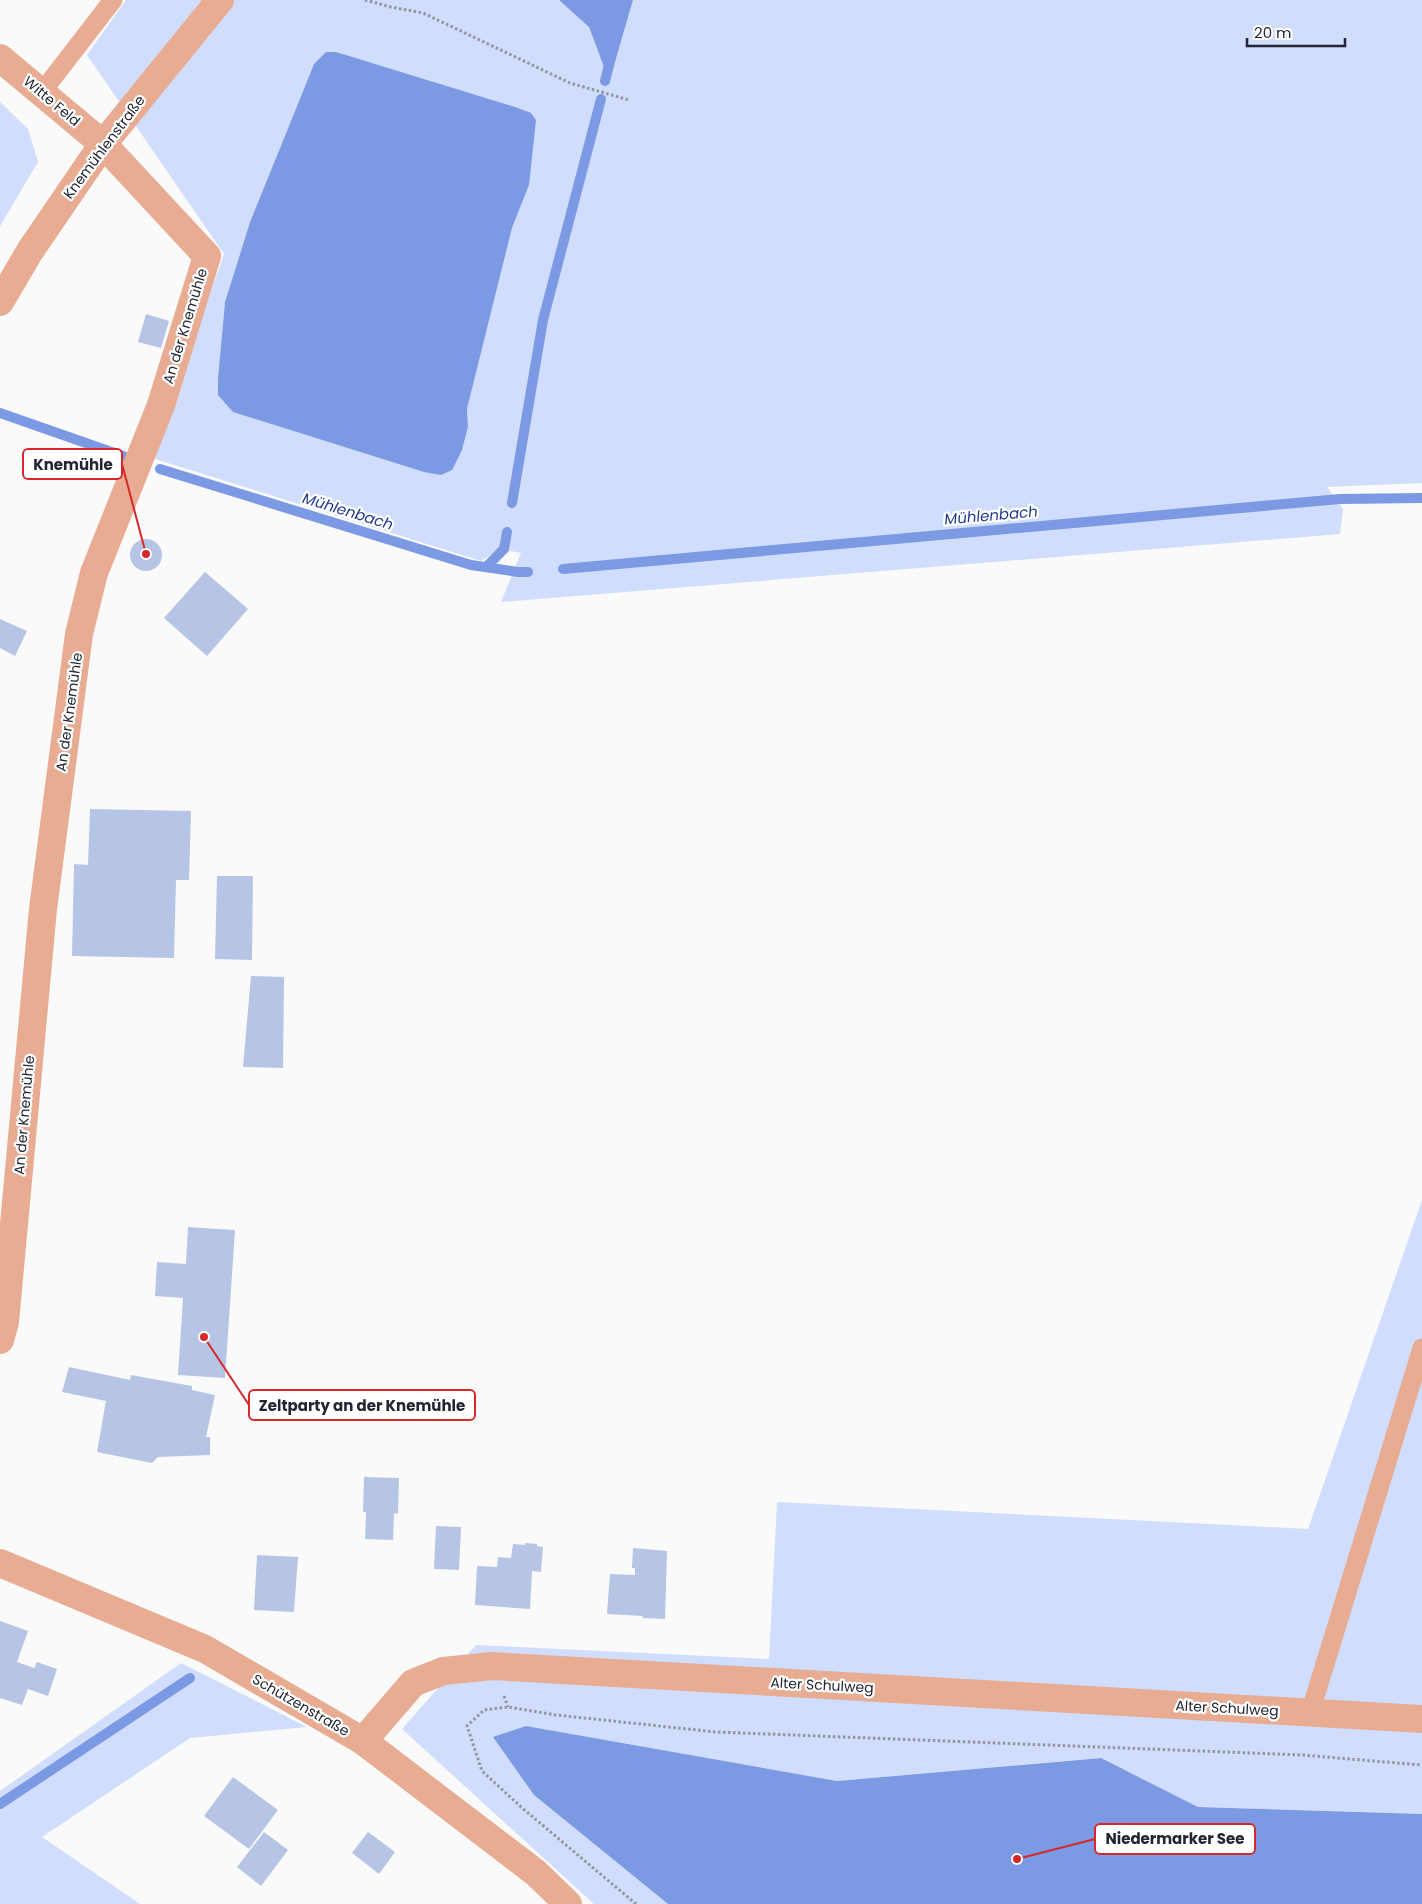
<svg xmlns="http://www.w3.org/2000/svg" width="1422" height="1904" viewBox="0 0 1422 1904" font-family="Poppins,sans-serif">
<rect width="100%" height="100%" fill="#fafafa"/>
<g fill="#d0ddfc" fill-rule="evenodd">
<path d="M 126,0 L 559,0 L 589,27 L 604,67 L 613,69 L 633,0 L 1422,0 L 1422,483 L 1327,487 L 1343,509 L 1340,534 L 501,602 L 521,553 L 500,549 L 481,561 L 152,458 L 224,254 L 87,55 ZM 314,64 L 529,185 L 512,228 L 467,409 L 468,427 L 462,450 L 218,395 L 218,378 L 225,302 L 250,222 Z"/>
<polygon points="0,102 28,129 38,162 0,226"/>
<polygon points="1422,1200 1422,1814 1198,1807 1100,1758 837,1781 526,1726 494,1737 534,1795 668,1904 594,1904 402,1729 476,1645 769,1659 777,1502 1308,1529"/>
<polygon points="181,1663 307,1727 190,1738 42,1837 140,1904 0,1904 0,1791"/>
</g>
<g fill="#7c99e3">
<polygon points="559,0 633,0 613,69 604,67 589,27"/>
<polygon points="326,52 336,52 515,107 531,113 536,120 529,185 512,228 467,409 468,427 462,450 452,470 441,475 424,472 233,412 218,395 218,378 225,302 250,222 314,64"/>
<polygon points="526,1726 837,1781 1101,1758 1198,1807 1422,1814 1422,1904 668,1904 534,1795 493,1737"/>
</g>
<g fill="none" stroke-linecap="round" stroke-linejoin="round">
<g stroke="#7c99e3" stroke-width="10">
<polyline points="605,81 611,57"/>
<polyline points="0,413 123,456"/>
<polyline points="160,469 471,565 518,572 528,572"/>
<polyline points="512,503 543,320 601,99"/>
<polyline points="486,567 504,549 507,532"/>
<polyline points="563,569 1340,499 1422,498"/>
<polyline points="0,1804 190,1678"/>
</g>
</g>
<g fill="#b6c4e5">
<polygon points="146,314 169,321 161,348 138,342"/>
<circle cx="146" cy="555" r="16"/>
<polygon points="205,572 248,609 207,656 164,618"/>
<polygon points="0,619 27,631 15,656 0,648"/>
<polygon points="90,809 191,811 189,880 176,880 174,958 72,956 74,864 88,865"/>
<polygon points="217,876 253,876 252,960 215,959"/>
<polygon points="251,976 284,977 283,1068 243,1067"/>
<polygon points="188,1227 235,1230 225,1378 178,1375 183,1298 155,1296 157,1262 186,1264"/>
<polygon points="69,1367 130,1380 131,1375 192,1386 192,1390 215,1395 206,1437 210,1437 210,1455 158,1457 152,1463 97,1452 106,1401 62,1392"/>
<polygon points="364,1477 399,1478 398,1514 394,1513 393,1540 365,1539 366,1512 363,1512"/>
<polygon points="436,1526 461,1527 459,1570 434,1569"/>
<polygon points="525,1543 537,1544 537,1546 543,1547 541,1572 532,1571 530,1609 475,1605 477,1566 497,1567 498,1557 511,1558 513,1544 525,1545"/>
<polygon points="633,1548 667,1551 665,1619 642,1618 643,1616 607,1614 610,1574 635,1575 635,1568 632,1568"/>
<polygon points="257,1555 298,1557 294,1612 254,1610"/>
<polygon points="0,1621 28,1631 17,1662 34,1668 37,1662 57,1669 48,1696 28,1689 22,1705 0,1698"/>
<polygon points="233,1777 278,1810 249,1849 204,1816"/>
<polygon points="264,1832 288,1850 261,1886 237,1867"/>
<polygon points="368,1832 395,1852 379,1874 352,1853"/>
</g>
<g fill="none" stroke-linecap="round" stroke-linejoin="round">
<g stroke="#94969c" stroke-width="3" stroke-dasharray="2.5 2.5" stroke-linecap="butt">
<polyline points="365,0 391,7 423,13 570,83 629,100"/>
<polyline points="504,1696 508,1707"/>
<polyline points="636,1904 521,1807 482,1771 467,1726 484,1710 508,1707 556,1715 716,1732 1302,1755 1422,1765"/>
</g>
<g stroke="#e8ac93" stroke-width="19">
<polyline points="42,92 113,0"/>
<polyline points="1310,1713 1422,1348"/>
</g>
<g stroke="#e8ac93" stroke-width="28">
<polyline points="0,58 103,144 207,256 161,405 94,573 79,634 43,909 5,1322 0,1340"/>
<polyline points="0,302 30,251 103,144 220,0"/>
<polyline points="0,1563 205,1649 363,1741 536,1873 568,1904"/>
<polyline points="363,1741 413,1683 443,1671 492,1666 1422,1719"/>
</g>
</g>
<g text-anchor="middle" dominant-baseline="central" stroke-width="4.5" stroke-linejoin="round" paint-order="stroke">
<g font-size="14" fill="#212632" stroke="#fff">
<text transform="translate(52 101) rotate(40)">Witte Feld</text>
<text transform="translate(104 147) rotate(-53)">Knemühlenstraße</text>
<text transform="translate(185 326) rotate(-73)">An der Knemühle</text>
<text transform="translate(69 712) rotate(-82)">An der Knemühle</text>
<text transform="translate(24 1115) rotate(-85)">An der Knemühle</text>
<text transform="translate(822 1685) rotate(3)">Alter Schulweg</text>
<text transform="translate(301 1705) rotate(30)">Schützenstraße</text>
<text transform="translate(1227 1708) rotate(3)">Alter Schulweg</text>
</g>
<g font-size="15" font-style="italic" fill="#213a8f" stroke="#fff">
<text transform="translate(348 511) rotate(17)">Mühlenbach</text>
<text transform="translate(991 515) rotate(-5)">Mühlenbach</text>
</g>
</g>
<path fill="none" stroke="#d62828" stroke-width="2" d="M146 554L122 464M204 1337L249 1405M1017 1859L1095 1839"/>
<g fill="#d62828" stroke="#fff" stroke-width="2">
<circle cx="146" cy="554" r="5"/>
<circle cx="204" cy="1337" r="5"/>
<circle cx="1017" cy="1859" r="5"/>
</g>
<g fill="#fff" stroke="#d62828" stroke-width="2">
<rect x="23" y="449" width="99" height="30" rx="5"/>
<rect x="249" y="1390" width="226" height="30" rx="5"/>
<rect x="1095" y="1824" width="160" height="30" rx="5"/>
</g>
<g font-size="15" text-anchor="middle" font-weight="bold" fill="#212632">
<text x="73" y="470">Knemühle</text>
<text x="362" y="1411">Zeltparty an der Knemühle</text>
<text x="1175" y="1844">Niedermarker See</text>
</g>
<path d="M1247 38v8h98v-8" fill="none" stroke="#212632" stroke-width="2.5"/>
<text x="1254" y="38" font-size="15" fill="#212632" stroke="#ffffff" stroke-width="4" paint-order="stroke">20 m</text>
</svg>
